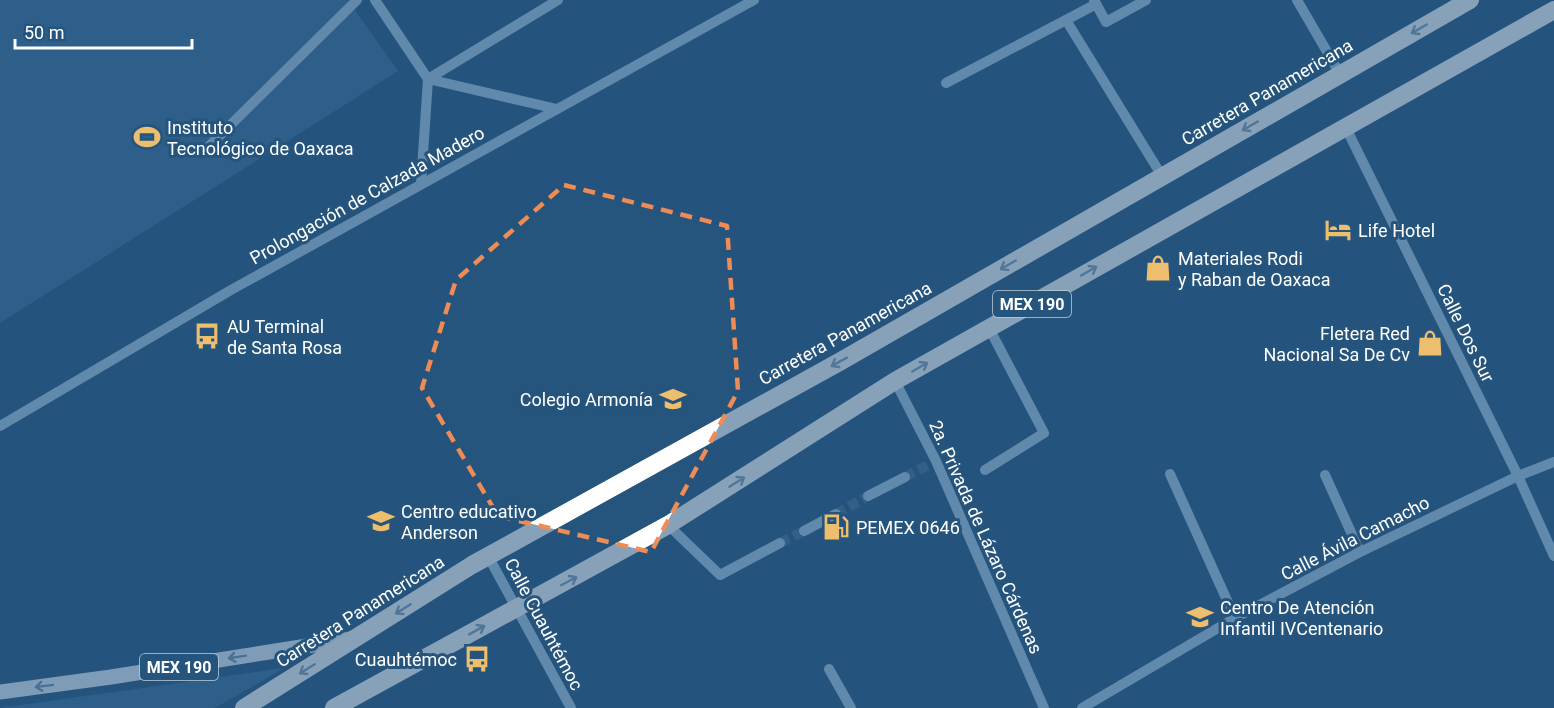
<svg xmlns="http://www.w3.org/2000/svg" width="1554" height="708" viewBox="0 0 1554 708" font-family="Roboto,sans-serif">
<rect width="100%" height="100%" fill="#25547d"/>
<g fill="#396d9a">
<polygon points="0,0 348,0 398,71 0,323"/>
<polygon points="284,668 215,708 0,708"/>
</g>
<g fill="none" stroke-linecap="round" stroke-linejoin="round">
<g stroke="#466e90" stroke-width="10" stroke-dasharray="10 5" stroke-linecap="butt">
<polyline points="905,477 930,464"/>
<polyline points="836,514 868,496"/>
<polyline points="780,543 804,531"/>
</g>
<g stroke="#aacae5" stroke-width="10">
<polyline points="375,0 428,79 421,184"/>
<polyline points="1094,0 1106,22 1146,0"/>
<polyline points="1297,0 1340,74"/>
<polyline points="1066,20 1096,4"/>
<polyline points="428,79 558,0"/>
<polyline points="428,79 557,109"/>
<polyline points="946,83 1066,20 1162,176"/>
<polyline points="1345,126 1518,476 1554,556"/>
<polyline points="204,151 357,0"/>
<polyline points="895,381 936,461 1044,708"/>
<polyline points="0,426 231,290 754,0"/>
<polyline points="985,470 1044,433 989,328"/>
<polyline points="1170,474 1235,618"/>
<polyline points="1325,475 1360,552"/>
<polyline points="868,496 905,477"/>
<polyline points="668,525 720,575 780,543"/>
<polyline points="804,531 836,514"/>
<polyline points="488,556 571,708"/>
<polyline points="829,669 851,708"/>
<polyline points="1082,708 1235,618 1360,552 1518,476 1554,462"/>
</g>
<polyline stroke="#ebf3fd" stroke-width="15" points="0,692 111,677 351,639"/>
<g stroke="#fff" stroke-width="18">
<polyline points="244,708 472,565 841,361 1470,0"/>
<polyline points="334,708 668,525 895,381 1554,10"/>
</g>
</g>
<defs><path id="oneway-shaft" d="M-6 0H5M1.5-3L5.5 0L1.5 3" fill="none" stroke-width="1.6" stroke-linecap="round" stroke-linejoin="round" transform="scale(1.5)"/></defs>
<g stroke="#87a1b8">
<use href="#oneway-shaft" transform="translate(1419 29) rotate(150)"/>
<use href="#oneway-shaft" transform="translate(1250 126) rotate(150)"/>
<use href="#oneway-shaft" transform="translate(1008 265) rotate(150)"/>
<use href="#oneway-shaft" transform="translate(1089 271) rotate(-30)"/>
<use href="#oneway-shaft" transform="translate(839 362) rotate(151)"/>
<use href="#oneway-shaft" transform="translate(920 367) rotate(-30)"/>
<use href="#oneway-shaft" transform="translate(737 482) rotate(-32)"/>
<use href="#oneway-shaft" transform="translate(569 581) rotate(-28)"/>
<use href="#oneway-shaft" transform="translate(403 609) rotate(148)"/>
<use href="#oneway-shaft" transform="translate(477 630) rotate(-29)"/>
<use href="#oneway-shaft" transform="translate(307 669) rotate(148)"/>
</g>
<g stroke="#7494b0">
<use href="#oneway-shaft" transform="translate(237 657) rotate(171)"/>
<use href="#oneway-shaft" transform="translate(44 686) rotate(173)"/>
</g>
<path d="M0 0H1554V708H0ZM 564,185 L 727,226 L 738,391 L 651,552 L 498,516 L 422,388 L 456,280 Z" fill="#25547d" fill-opacity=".55" fill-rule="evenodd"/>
<path fill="none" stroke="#ef8b55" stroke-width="4.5" stroke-dasharray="12 8" stroke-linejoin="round" d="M 564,185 L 727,226 L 738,391 L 651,552 L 498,516 L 422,388 L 456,280 Z"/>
<defs>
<g id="stadium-bare" transform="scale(2.07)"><path d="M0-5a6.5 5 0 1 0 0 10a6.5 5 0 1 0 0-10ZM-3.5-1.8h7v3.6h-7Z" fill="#eebe6f" stroke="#25547d" stroke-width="2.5" paint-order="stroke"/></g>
<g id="hotel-bare" transform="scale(2.07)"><path d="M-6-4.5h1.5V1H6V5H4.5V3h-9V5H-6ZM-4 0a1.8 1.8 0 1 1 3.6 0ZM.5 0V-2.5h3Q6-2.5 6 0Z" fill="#eebe6f" stroke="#25547d" stroke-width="2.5" paint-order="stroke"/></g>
<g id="shop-bare" transform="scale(2.07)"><path d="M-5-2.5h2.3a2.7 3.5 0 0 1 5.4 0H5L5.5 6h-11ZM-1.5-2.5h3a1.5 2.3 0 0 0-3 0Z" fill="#eebe6f" stroke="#25547d" stroke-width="2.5" paint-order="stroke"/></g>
<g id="bus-bare" transform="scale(2.07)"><path d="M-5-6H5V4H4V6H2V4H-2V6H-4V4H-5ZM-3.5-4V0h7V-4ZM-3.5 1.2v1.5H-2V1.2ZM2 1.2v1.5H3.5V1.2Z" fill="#eebe6f" stroke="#25547d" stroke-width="2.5" paint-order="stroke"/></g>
<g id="school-bare" transform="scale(2.07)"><path d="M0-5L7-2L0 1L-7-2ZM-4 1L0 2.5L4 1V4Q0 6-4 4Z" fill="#eebe6f" stroke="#25547d" stroke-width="2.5" paint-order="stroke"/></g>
<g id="university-bare" transform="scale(2.07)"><path d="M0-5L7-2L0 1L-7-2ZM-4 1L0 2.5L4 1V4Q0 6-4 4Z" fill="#eebe6f" stroke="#25547d" stroke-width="2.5" paint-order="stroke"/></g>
<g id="fuel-bare" transform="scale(2.07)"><path d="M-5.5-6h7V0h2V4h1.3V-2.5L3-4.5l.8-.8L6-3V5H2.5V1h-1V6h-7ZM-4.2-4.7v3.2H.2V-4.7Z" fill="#eebe6f" stroke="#25547d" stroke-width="2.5" paint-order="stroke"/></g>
</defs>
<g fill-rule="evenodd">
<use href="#stadium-bare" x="147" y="137"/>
<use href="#hotel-bare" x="1338" y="230"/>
<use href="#shop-bare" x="1158" y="268"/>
<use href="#bus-bare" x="207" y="336"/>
<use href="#shop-bare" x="1430" y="343"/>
<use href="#school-bare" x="673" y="399"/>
<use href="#university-bare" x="381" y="521"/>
<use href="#fuel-bare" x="836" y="527"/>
<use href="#school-bare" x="1200" y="617"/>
<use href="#bus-bare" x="477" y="659"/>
</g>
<g text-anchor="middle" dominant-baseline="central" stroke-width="6" stroke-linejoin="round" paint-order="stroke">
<g fill="#25547d" stroke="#beccd8" stroke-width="1.5">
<rect x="993" y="291" width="78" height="26" rx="4.5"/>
<rect x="140" y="654" width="78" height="26" rx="4.5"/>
</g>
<g font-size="16" font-weight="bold" fill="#fff">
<text x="1032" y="304">MEX 190</text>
<text x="179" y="667">MEX 190</text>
</g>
<g font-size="18" fill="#fff" stroke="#25547d">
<text transform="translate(1267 92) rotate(-30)">Carretera Panamericana</text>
<text transform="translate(367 195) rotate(-29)">Prolongación de Calzada Madero</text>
<text transform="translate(845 333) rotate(-29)">Carretera Panamericana</text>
<text transform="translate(1466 333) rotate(64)">Calle Dos Sur</text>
<text transform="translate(986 537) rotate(66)">2a. Privada de Lázaro Cárdenas</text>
<text transform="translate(1355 538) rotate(-27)">Calle Ávila Camacho</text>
<text transform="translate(360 611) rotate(-32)">Carretera Panamericana</text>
<text transform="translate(544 624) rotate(62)">Calle Cuauhtémoc</text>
</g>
<g font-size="18" fill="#fff" stroke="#25547d" text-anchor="start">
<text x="167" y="127">Instituto<tspan x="167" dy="21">Tecnológico de Oaxaca</tspan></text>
<text x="1358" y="230">Life Hotel</text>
<text x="1178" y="258">Materiales Rodi<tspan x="1178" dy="21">y Raban de Oaxaca</tspan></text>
<text x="227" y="326">AU Terminal<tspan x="227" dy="21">de Santa Rosa</tspan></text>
<text x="1410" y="333" text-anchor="end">Fletera Red<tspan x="1410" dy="21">Nacional Sa De Cv</tspan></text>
<text x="653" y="399" text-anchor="end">Colegio Armonía</text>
<text x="401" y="511">Centro educativo<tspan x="401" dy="21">Anderson</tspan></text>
<text x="856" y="527">PEMEX 0646</text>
<text x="1220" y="607">Centro De Atención<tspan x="1220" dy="21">Infantil IVCentenario</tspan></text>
<text x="457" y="659" text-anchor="end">Cuauhtémoc</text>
</g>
</g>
<path d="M15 39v9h177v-9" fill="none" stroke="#ffffff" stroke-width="3"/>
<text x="24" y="39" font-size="18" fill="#ffffff" stroke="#25547d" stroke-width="4.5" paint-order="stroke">50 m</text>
</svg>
